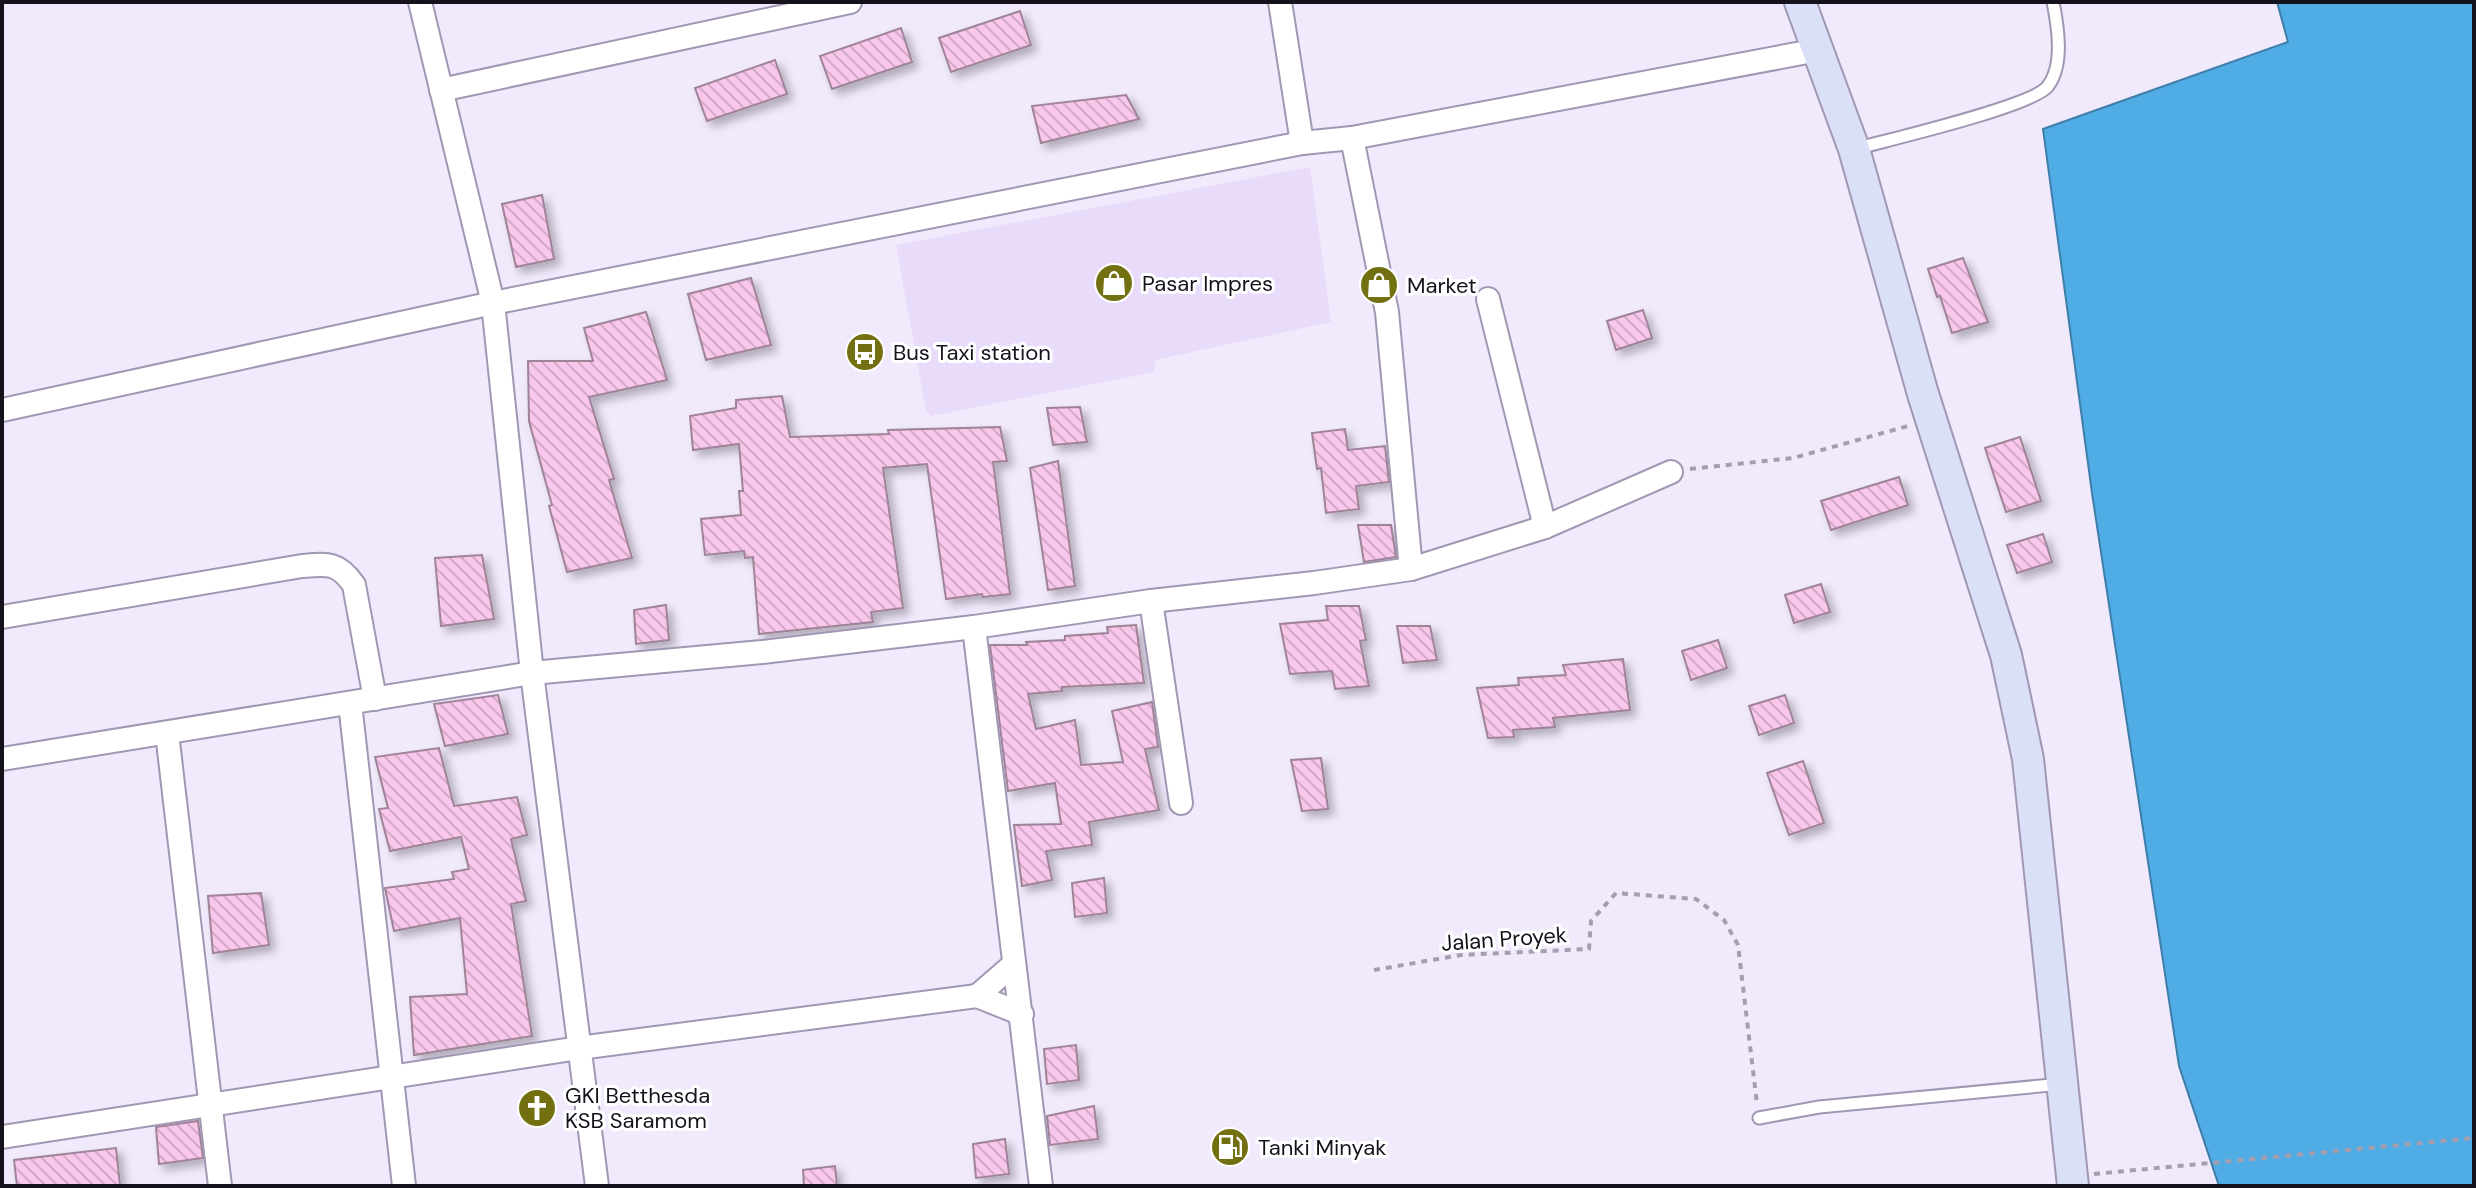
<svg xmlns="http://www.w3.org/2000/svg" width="2476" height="1188" viewBox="0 0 2476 1188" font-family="'DM Sans',sans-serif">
<defs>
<pattern id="building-back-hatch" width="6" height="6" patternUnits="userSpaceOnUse" patternTransform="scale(2)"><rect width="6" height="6" fill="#f9c7eb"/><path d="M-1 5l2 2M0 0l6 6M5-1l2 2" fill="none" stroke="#d5aac9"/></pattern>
<filter id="shadow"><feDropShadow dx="5.5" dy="5.5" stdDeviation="4" flood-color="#0004"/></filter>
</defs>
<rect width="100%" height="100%" fill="#f1e9fc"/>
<polygon fill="#e8dcfa" points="1310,167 1331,322 1155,360 1154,372 931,416 926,410 896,245"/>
<polygon fill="#50ace5" stroke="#3f7ea9" stroke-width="2" points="2277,2 2474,2 2474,1186 2219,1186 2179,1066 2092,493 2043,129 2288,42"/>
<g fill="url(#building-back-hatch)" stroke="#9f8397" stroke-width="2" filter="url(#shadow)">
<polygon points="1020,11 1031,45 951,72 939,38"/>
<polygon points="901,28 912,62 832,89 820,56"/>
<polygon points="775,60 787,94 707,121 695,88"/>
<polygon points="1126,95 1139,119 1041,143 1032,106"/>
<polygon points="542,195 554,259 516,267 502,204"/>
<polygon points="1963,258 1988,322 1952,333 1940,296 1937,297 1928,269"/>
<polygon points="751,278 771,345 706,360 688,294"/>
<polygon points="1643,310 1652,338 1616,350 1607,321"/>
<polygon points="646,312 667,380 589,397 614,479 609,480 632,558 567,572 549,506 552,505 529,421 528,361 593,361 584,328"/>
<polygon points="782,396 790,437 889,434 888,430 1000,427 1007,461 993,462 1010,594 983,597 982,594 946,599 927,464 883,468 903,608 871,612 873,622 759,634 753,557 745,558 744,551 705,555 701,519 741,515 739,491 743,491 739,444 693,450 690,416 736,408 736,400"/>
<polygon points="1080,407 1087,442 1053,445 1047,408"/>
<polygon points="1345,429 1348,450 1385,446 1389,482 1356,486 1359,509 1326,513 1321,468 1317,469 1312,433"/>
<polygon points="2020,437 2041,501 2006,512 1985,448"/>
<polygon points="1058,461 1075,586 1048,590 1030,468"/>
<polygon points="1899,477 1908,505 1831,530 1821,501"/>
<polygon points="1358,525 1391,525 1396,557 1364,562"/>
<polygon points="2043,534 2052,562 2017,573 2007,545"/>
<polygon points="482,555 494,619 441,626 435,558"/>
<polygon points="1821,584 1830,612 1794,623 1785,595"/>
<polygon points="666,605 669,640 636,644 634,610"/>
<polygon points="1326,606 1359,606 1366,640 1360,641 1369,686 1335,689 1332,671 1290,674 1280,624 1328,620"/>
<polygon points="1136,625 1144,683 1062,687 1062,691 1028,694 1036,729 1075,720 1081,765 1123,762 1112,711 1152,702 1158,747 1145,749 1159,810 1089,822 1092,845 1046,851 1052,880 1022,886 1014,825 1061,824 1055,783 1008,791 990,645 1027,645 1026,642 1065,640 1065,636 1108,633 1107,627"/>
<polygon points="1397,626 1430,626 1437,660 1403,663"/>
<polygon points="1718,640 1727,668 1691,680 1682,651"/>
<polygon points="1623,659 1630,710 1553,718 1555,727 1513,730 1514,737 1488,738 1477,688 1519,685 1518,678 1566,675 1563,665"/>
<polygon points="498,695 508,734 445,746 434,704"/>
<polygon points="1785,695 1794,723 1759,735 1749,706"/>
<polygon points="439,748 454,806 517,797 527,835 511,839 526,901 511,904 532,1036 414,1055 410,997 467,994 460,918 394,931 385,888 454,879 452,872 469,869 461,837 390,851 379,809 388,808 375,757"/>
<polygon points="1321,758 1328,809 1302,811 1291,760"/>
<polygon points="1803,761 1824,823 1789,835 1767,773"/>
<polygon points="1104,878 1107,913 1075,917 1072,883"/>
<polygon points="261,893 269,945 213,953 208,896"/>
<polygon points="1076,1045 1079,1080 1047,1084 1044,1049"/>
<polygon points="1094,1106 1098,1139 1050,1145 1047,1116"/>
<polygon points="198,1121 203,1158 159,1164 156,1127"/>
<polygon points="1005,1139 1009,1174 976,1178 973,1144"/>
<polygon points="116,1148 120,1186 17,1186 14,1160"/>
<polygon points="835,1166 837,1186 804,1186 803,1170"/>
</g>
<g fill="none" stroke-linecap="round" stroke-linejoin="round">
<g stroke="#a297b3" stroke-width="15">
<g id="service">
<path d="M 1855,149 C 1887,140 2034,106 2048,86 C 2064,65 2058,27 2053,2"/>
<polyline points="1759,1118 1819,1107 2062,1084"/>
</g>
</g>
<g stroke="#a297b3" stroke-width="26">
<g id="minor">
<polyline points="420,2 493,303 532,673 597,1186"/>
<polyline points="1280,2 1302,143"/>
<polyline points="441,90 850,2"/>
<polyline points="1352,138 1387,312 1411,569"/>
<polyline points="1488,299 1545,527"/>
<polyline points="2,410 493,303 1302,143 1352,138 1818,50"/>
<polyline points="1151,601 1181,803"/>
<path d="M 2,617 L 302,566 C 328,564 338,562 354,585 L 375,699"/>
<polyline points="974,627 1041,1186"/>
<polyline points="350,703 404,1186"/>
<polyline points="167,733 220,1186"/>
<polyline points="2,759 532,673 762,652 974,627 1151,601 1314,583 1411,569 1545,527 1671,472"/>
<polyline points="977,996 1014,964"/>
<polyline points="2,1137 579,1048 977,996 1022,1014"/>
</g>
</g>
<g stroke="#a297b3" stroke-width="34">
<polyline id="secondary" points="1800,2 1854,149 1923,394 2006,655 2028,759 2073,1186"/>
</g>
<g stroke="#a59eae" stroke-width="4" stroke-dasharray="6 6" stroke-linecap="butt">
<polyline points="1690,469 1793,458 1908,426"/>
<polyline points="1374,970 1461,955 1589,949 1591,921 1616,893 1696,899 1724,920 1738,945 1757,1104"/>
<polyline points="2094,1174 2474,1138"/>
</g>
<use href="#service" stroke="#fff" stroke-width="11"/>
<use href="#minor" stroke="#fff" stroke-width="22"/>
<use href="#secondary" stroke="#dae0f7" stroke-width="30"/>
</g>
<defs>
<g id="shop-disc" transform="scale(2)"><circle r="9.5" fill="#737012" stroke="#fff"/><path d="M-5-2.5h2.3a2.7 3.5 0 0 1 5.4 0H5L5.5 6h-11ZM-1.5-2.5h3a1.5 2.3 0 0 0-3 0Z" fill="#fff"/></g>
<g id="bus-disc" transform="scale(2)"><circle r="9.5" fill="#737012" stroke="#fff"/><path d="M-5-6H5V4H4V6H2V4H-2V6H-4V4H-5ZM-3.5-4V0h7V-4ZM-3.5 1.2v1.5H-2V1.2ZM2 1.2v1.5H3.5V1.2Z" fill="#fff"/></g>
<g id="church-disc" transform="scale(2)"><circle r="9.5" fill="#737012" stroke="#fff"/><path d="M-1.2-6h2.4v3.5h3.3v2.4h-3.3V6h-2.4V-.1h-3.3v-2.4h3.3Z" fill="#fff"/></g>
<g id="fuel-disc" transform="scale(2)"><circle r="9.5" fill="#737012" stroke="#fff"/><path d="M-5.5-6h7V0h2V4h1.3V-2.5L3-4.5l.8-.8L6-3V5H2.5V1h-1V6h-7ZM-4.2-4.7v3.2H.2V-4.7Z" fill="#fff"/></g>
</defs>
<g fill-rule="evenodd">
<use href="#shop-disc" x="1114" y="283"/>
<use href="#shop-disc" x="1379" y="285"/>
<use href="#bus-disc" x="865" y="352"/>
<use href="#church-disc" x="537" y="1108"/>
<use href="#fuel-disc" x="1230" y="1147"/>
</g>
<g text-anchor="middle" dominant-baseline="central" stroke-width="6" stroke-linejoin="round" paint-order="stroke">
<g font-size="22" fill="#16121c" stroke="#fff" text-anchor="start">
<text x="1142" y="283">Pasar Impres</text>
<text x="1407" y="285">Market</text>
<text x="893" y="352">Bus Taxi station</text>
<text x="565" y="1095">GKI Betthesda<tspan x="565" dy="25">KSB Saramom</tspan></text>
<text x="1258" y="1147">Tanki Minyak</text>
</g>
<g font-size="22" fill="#16121c" stroke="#fff">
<text transform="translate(1504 939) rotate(-4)">Jalan Proyek</text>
</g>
</g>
<rect width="2476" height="1188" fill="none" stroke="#16121c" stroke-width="8"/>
</svg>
